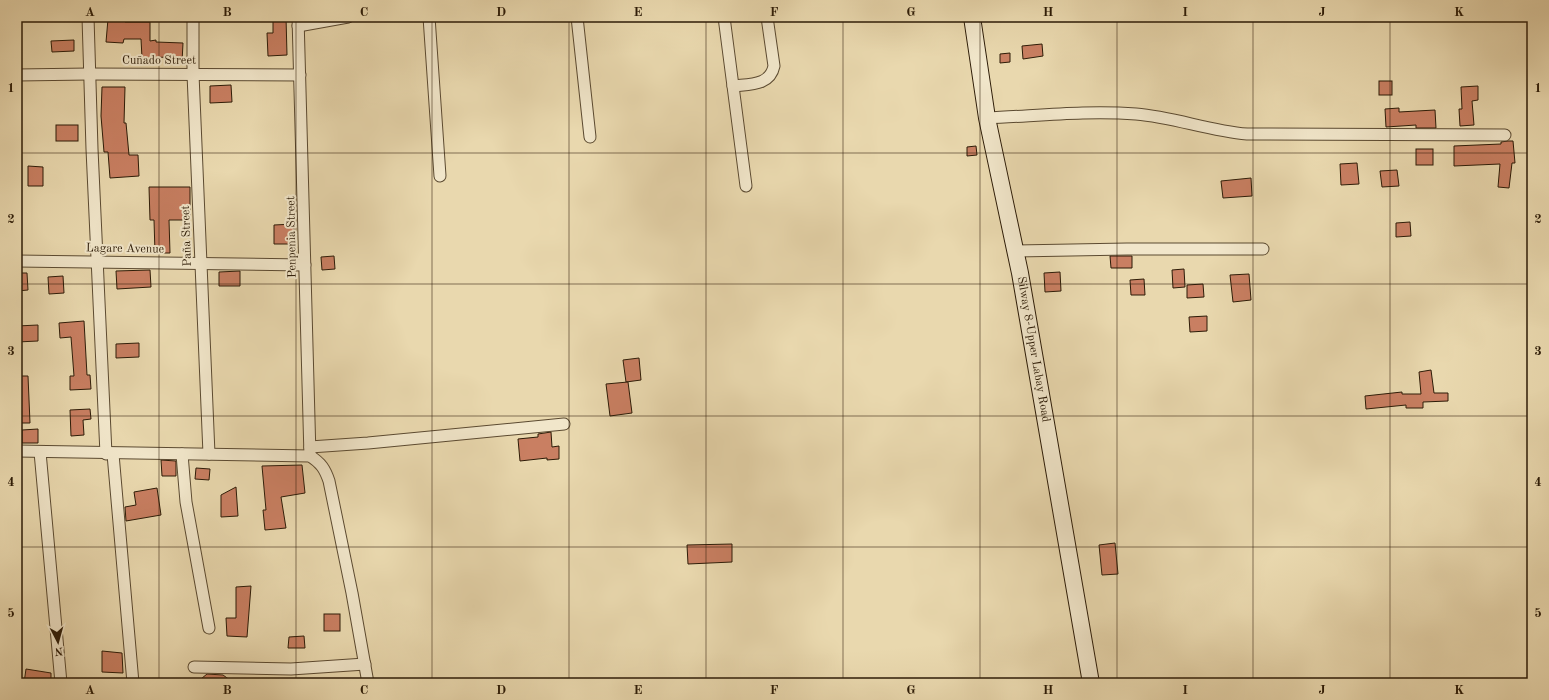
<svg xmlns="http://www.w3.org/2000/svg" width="1549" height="700" viewBox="0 0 1549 700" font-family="'Old Standard TT',serif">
<rect width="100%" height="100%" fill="#e9d8ae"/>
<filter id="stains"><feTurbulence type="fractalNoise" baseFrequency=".005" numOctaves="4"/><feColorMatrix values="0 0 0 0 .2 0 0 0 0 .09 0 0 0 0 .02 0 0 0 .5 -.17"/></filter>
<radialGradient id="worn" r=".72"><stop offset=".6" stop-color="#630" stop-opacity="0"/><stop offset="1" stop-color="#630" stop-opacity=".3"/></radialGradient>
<g fill="#c97f62" stroke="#2c1b07">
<polygon points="273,17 286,17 287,55 268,56 267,33 273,33"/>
<polygon points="108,19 125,20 125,22 150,22 150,41 156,40 156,42 183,43 182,62 168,62 169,57 142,58 141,39 124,39 123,43 106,42"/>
<polygon points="74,40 74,51 52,52 51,41"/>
<polygon points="1042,44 1043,56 1023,59 1022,46"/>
<polygon points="1010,53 1010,62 1000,63 1000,54"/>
<rect x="1379" y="81" width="13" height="14"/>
<polygon points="231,85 232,102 210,103 210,86"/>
<polygon points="1478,86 1478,100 1472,101 1474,125 1460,126 1459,109 1462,109 1461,87"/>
<polygon points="102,87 125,87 124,123 126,123 129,155 138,155 139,176 110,178 108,152 104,152 101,116"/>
<polygon points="1399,108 1399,112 1435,110 1436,128 1416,128 1416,125 1386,127 1385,109"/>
<rect x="56" y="125" width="22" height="16"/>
<polygon points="1508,141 1513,141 1515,163 1512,163 1509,188 1498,187 1500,164 1454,166 1454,146 1501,144 1501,142"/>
<polygon points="976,146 977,155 967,156 967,147"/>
<rect x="1416" y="149" width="17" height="16"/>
<polygon points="1357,163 1359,184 1341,185 1340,164"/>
<polygon points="28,166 43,167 43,186 28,186"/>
<polygon points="1397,170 1399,186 1382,187 1380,171"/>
<polygon points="1251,178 1252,196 1223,198 1221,181"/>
<polygon points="149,187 190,187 190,220 169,220 170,253 155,253 154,220 150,220"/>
<polygon points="1410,222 1411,236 1396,237 1396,223"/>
<polygon points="294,224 294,244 274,244 274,225"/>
<polygon points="334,256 335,269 322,270 321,257"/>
<polygon points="1110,256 1132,256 1132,268 1111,268"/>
<polygon points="1184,269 1185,287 1173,288 1172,270"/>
<polygon points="150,270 151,287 117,289 116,271"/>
<polygon points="240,271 240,286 219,286 219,272"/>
<polygon points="1060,272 1061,291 1045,292 1044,273"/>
<polygon points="17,273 27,273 28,290 17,291"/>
<polygon points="1249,274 1251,300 1233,302 1230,275"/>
<polygon points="63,276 64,293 49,294 48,277"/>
<polygon points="1144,279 1145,295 1131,295 1130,280"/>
<polygon points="1203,284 1204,297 1187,298 1187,285"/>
<polygon points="1207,316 1207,331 1190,332 1189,317"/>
<polygon points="84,321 87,375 90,375 91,389 70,390 70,376 74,376 71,337 60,338 59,323"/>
<polygon points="38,325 38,341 17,342 17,326"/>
<polygon points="139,343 139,357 116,358 116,344"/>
<polygon points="639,358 641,380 626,382 623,360"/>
<polygon points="1431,370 1434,393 1448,393 1448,401 1423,402 1423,408 1406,408 1406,405 1366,409 1365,396 1402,392 1402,394 1421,394 1419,372"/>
<polygon points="17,376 28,376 30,423 17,423"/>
<polygon points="628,382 632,413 610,416 606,384"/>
<polygon points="90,409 91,419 83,420 84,435 71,436 70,410"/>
<polygon points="38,429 38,443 22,443 22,430"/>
<polygon points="551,432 552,447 559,446 559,459 547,460 547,458 520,461 518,439 538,437 538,434"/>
<polygon points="161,460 176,461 176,476 162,476"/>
<polygon points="302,465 305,493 281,497 286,528 265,530 263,510 266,510 262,466"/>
<polygon points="196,468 210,469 209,480 195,479"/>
<polygon points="236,487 238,516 221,517 221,495"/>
<polygon points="157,488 161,515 126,521 125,507 136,505 134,492"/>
<polygon points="1115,543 1118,574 1102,575 1099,545"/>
<polygon points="732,544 732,562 688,564 687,545"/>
<polygon points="251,586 247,637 227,636 226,618 236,618 236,587"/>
<rect x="324" y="614" width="16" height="17"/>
<polygon points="304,636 305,648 288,648 289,637"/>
<polygon points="102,651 122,653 123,673 102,672"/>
<polygon points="26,669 51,673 51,683 24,683"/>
<polygon points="207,674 223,675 234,683 196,683"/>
</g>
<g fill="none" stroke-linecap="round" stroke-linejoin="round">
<g stroke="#5b4a31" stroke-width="13">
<g id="street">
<polyline points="88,17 92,149 106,454"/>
<polyline points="193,17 193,74 209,454"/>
<polyline points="298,17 310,456"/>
<polyline points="429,17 440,176"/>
<polyline points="577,17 590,137"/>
<polyline points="724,17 746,186"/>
<polyline points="298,26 348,17"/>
<polyline points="17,75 89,74 300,75"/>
<path d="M 733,86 C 749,84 770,86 774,66 L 767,17"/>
<path d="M 987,118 C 1036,116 1087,110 1136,114 C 1174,117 1209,131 1247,134 L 1505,135"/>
<polyline points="1015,251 1127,249 1263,249"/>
<polyline points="17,261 305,265"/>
<polyline points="310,447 368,443 564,424"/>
<path d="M 17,451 L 310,456 C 321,463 325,469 329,481 L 352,593 L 368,683"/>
<polyline points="40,452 61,683"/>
<polyline points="113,454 133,683"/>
<polyline points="182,454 186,502 209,628"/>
<polyline points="194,667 291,669 365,664"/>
</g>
</g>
<g stroke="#2c1b07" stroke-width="18">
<g id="secondary">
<path id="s1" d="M 972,17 L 987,118 L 1020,273 L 1091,683"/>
</g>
</g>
<use href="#street" stroke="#f1e6ca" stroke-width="11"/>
<use href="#secondary" stroke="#f1e6ca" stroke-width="16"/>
</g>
<path fill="none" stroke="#2c1b07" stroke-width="1" stroke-opacity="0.55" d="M 159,17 L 159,683M 296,17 L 296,683M 432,17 L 432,683M 569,17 L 569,683M 706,17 L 706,683M 843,17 L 843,683M 980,17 L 980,683M 1117,17 L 1117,683M 1253,17 L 1253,683M 1390,17 L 1390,683M 17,153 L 1532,153M 17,284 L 1532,284M 17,416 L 1532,416M 17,547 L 1532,547"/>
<g text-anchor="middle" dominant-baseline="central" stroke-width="4" stroke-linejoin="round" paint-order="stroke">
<g font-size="12" fill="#2c1b07" stroke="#f1e6ca">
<text x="159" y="61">Cuñado Street</text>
<text transform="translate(187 236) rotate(-92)">Paña Street</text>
<text transform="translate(292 237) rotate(-91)">Penpenia Street</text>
<text transform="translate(125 249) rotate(1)">Lagare Avenue</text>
<text stroke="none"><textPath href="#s1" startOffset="338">Silway 8-Upper Labay Road</textPath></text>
</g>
</g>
<rect width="1549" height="700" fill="none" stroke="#e9d8ae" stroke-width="44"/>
<g transform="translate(58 642) rotate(174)" stroke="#f1e6ca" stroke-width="3" paint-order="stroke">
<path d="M0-3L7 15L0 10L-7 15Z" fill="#2c1b07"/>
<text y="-6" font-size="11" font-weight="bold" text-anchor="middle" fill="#2c1b07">N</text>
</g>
<rect x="22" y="22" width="1505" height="656" fill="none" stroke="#2c1b07" stroke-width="1.5"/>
<g font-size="13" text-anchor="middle" font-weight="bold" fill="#2c1b07">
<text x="90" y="16">A</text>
<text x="227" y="16">B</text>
<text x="364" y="16">C</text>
<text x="501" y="16">D</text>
<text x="638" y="16">E</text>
<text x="774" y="16">F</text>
<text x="911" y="16">G</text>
<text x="1048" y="16">H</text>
<text x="1185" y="16">I</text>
<text x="1322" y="16">J</text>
<text x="1459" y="16">K</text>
<text x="11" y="92">1</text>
<text x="1538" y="92">1</text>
<text x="11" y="223">2</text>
<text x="1538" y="223">2</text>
<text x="11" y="355">3</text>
<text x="1538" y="355">3</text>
<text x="11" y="486">4</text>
<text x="1538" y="486">4</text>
<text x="11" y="617">5</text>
<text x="1538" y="617">5</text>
<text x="90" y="694">A</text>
<text x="227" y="694">B</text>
<text x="364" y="694">C</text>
<text x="501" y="694">D</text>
<text x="638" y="694">E</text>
<text x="774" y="694">F</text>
<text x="911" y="694">G</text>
<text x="1048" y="694">H</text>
<text x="1185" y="694">I</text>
<text x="1322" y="694">J</text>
<text x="1459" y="694">K</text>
</g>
<rect width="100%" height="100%" filter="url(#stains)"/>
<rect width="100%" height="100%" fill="url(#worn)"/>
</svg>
